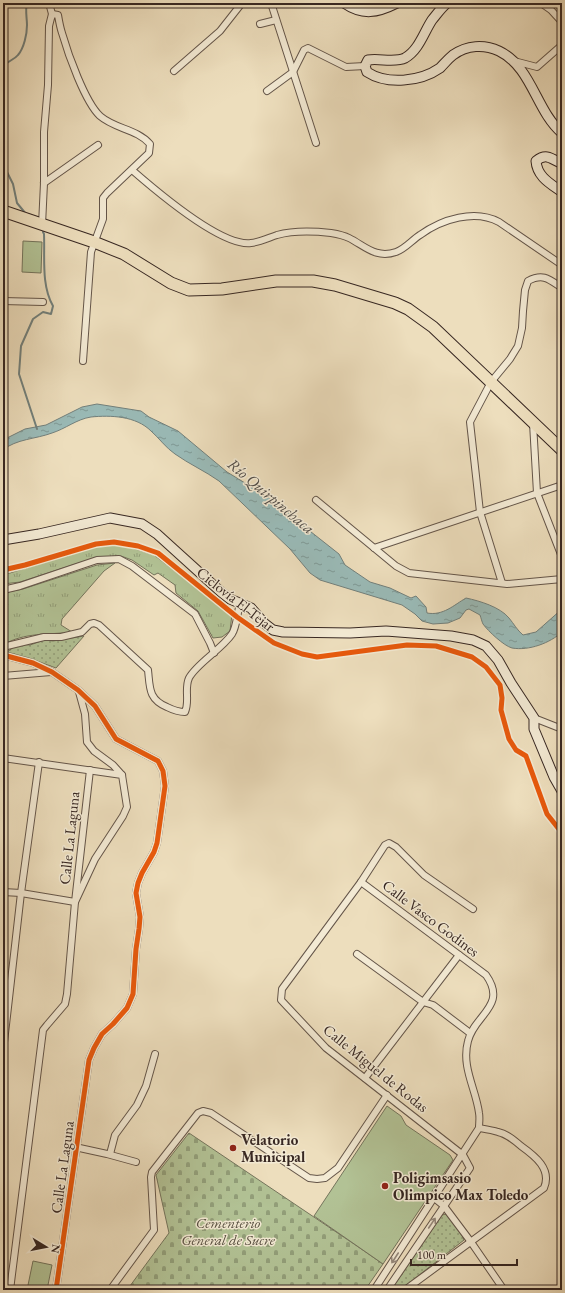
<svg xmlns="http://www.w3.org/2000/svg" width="565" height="1293" viewBox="0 0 565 1293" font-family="'EB Garamond',serif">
<defs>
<pattern id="grass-tufts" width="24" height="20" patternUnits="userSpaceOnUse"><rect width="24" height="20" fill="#b2c295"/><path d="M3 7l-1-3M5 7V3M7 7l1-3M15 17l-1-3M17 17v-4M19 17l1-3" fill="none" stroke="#929e79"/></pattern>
<pattern id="cemetery-stones" width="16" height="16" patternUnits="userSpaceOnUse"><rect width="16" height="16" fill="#b2c295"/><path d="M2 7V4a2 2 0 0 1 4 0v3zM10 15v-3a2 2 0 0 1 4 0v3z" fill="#929e79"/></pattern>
<pattern id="park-dots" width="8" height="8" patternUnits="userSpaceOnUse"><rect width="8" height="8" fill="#b2c295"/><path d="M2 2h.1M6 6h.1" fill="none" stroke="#929e79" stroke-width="1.8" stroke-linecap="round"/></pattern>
<pattern id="water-ripples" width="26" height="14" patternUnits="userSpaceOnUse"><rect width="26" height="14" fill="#9abbb8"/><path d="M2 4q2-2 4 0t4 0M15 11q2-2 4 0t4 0" fill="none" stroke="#7e9895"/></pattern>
</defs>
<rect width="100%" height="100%" fill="#eddebd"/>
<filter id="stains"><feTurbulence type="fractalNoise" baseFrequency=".005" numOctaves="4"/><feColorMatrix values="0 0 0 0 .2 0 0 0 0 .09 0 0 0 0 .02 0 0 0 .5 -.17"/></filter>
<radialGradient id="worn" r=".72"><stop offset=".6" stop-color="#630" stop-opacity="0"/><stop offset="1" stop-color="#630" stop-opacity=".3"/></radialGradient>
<g fill="url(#grass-tufts)" stroke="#74745c">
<polygon points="120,545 139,550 154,555 232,614 230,631 222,637 213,638 198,611 176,593 175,585 158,573 154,575 132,560 121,556 94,558 20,582 3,584 3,573 10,573 95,546"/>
<path d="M 115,563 L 104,571 L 62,619 L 61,625 L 72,632 C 49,635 24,632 3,645 L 3,593 L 23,589 L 97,565 Z"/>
</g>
<polygon fill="url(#cemetery-stones)" stroke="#74745c" points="189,1133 354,1244 383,1264 365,1290 127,1290 169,1233 156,1175"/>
<g fill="url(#park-dots)" stroke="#74745c">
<polygon points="84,636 56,668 29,658 7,652 18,644 30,645 44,640 53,641"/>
<polygon points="3,988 7,989 6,1014 3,1016"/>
<polygon points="446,1214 462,1235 464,1240 400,1290 391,1290 442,1215"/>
</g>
<g fill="#b2c295" stroke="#74745c">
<polygon points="23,241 42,242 41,273 22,272"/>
<polygon points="387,1106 401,1116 406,1125 450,1155 453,1160 383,1264 314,1216"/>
<polygon points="33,1261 52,1265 47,1290 27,1290"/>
</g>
<path fill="url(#water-ripples)" stroke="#72807c" d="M 97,404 L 141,411 L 149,417 L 178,431 L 227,472 L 268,497 L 293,516 L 301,524 L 339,554 L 345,565 L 370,582 L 390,588 L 411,598 L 416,596 L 426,607 L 427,613 C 443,616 454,605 466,598 C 480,601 500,607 509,618 C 514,624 517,630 523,635 L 536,632 L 562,609 L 562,632 C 550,643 529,651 512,648 C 504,646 488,631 483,624 C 482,622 481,618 480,615 L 469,609 L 466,610 L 460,618 L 448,623 L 433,624 L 422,621 L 415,614 L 402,605 L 320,580 L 310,573 L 290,549 L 219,481 C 205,471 189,464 175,454 C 166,448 159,438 151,431 C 136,416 111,415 91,417 C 77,419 65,429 52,433 C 36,439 16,439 3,450 L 3,440 L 25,429 L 46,425 L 82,407 Z"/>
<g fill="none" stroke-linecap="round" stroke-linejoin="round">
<g stroke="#72807c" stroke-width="2">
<path d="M 3,67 C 7,61 14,60 18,55 C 24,48 27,34 27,25 C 27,18 25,11 27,3"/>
<polyline points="3,168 7,172 13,184 17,203 26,214"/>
<path d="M 37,429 L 19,374 L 21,346 L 33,319 L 43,312 L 51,314 L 53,306 C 41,285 45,257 44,234 L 43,232"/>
</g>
<g stroke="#645549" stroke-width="8">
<g id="street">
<polyline points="49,3 52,14"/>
<polyline points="271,3 316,143"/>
<polyline points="541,3 551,10 562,22"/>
<polyline points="558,3 562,7"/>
<polyline points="260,24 276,20"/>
<polyline points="514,61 537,67 562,45"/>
<polyline points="174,71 220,31 242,3"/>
<polyline points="267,91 293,72 304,50 308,48 346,67 365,66"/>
<path d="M 132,170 C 155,190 221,247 251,243 C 260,242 268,238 277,235 C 295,230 313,231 331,233 C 337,234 343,235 349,238 C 365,246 376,259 396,252 C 405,249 412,240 420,235 C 442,219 475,209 499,222 L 562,265"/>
<polyline points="44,183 98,145"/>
<path d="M 42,225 L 44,183 L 44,132 L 48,85 L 49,26 L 52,14 L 58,15 C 59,21 60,27 62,33 C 68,54 85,102 100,116 C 115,129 137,129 150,144 L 149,153 L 107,193 L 103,198 L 103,219 L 91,252 L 83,361"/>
<polyline points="3,301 43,302"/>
<polyline points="533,423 537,493 562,557"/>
<polyline points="316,500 396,566 409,573 507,584 562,579"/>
<polyline points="374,548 562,485"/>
<path d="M 502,583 L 480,512 L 470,422 L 491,382 L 510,359 L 518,346 L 522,328 L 523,311 L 525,290 L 528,281 C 543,273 549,279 562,288"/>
<polyline points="3,590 20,586 97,560 119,559 132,566 195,614 210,643 214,653"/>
<path d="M 3,649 L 7,646 L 44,637 L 61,637 L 82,632 L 90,624 L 94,623 L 99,625 L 148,670 C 150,687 148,699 167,707 C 173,710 178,712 185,712 C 190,701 184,689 189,678 C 196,664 222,649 232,634 C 237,626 237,613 240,604"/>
<polyline points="3,655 33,663 52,672 78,690 95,706 116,739 158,761 163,771 165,786 157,843 154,852 142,873 138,883 136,893 140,917 139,929 136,949 133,994 127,1008 113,1024 102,1034 94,1048 89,1060 56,1290"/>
<polyline points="3,676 51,672"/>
<polyline points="79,692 85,714 87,742 94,751 113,765 122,775"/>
<polyline points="534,718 562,729"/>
<polyline points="3,758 122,775 127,807 123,816 95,859 75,902 21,893 3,892"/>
<path d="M 361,882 L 486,975 C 508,1006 474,1015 468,1041 C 461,1067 476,1089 479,1113 C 480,1118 479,1123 479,1128 L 374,1290"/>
<polyline points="357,954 423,1002 433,1005 470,1033"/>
<polyline points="3,1051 21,893 39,762"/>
<polyline points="365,1078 459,955"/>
<polyline points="75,1147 107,1154 136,1162"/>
<polyline points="110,1154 115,1135 137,1105 146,1086 155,1054"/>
<polyline points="434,1198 444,1206 471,1242 504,1290"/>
<polyline points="10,1290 43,1030 47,1025 65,1004 67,994 75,902 90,770"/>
<polyline points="110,1290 154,1230 151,1177 152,1172 198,1113 203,1111 211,1113 309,1178 317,1179 325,1178 338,1168 387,1095"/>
<polyline points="387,1290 470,1168 463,1155 326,1048 281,1000 282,989 361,882 385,845 389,843 396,847 424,875 473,909"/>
<path d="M 405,1290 L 544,1188 C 552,1169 535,1156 521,1146 C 514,1140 507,1134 498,1132 C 492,1130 485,1129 479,1128"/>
</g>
</g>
<g stroke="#372722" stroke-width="11">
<g id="secondary">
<path d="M 344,3 C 363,16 377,13 397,3"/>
<path d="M 447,3 C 441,8 437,14 432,20 C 424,32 419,50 405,58 C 395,63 379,58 368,60 L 365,66 L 367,72 C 387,85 420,82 440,68 C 444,64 448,59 453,55 C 467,45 484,44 499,51 C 532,67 536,111 562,133"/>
<path d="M 562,164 C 551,158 546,153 536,161 C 537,177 551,184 562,192"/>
<polyline points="3,540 39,534 110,518 142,524 157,534 221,592 230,599 251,608 264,623 273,630 283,632 350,633 386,631 451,636 473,640 486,646 498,660 511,683 534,718 534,729 554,777 562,791"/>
</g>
</g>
<g stroke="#372722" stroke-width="13">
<polyline id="highway" points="3,211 94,242 124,254 171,283 189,290 222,289 276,281 313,281 335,285 395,303 408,309 433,327 562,450"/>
</g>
<use href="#street" stroke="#f3ead4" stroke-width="6"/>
<use href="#secondary" stroke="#f3ead4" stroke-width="9"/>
<use href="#highway" stroke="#eddebd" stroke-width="11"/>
<g stroke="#f3ead4" stroke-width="8">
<g id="cycleway">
<polyline points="3,570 25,565 96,544 114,542 138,546 158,553 237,617 274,643 302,654 317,657 407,645 436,646 472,657 486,667 500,685 502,698 501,710 509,739 516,750 526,756 547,814 562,833"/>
<polyline points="3,655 33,663 52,672 78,690 95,706 116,739 158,761 163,771 165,786 157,843 154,852 142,873 138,883 136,893 140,917 139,929 136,949 133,994 127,1008 113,1024 102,1034 94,1048 89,1060 56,1290"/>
</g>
</g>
<use href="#cycleway" stroke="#e8590c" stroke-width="5"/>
</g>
<defs><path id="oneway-shaft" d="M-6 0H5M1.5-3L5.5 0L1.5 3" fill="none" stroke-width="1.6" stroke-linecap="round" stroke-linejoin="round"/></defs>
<g stroke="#95887b">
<use href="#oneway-shaft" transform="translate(432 1223) rotate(-56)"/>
<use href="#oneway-shaft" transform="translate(395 1258) rotate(123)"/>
</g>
<g fill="#8f2418" stroke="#f3ead4" stroke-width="1.5">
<circle cx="233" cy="1148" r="4"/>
<circle cx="385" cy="1186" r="4"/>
</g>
<g text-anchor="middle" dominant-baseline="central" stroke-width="3" stroke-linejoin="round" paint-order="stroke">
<g font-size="15" fill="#372722" stroke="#f3ead4">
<text transform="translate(236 599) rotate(38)">Ciclovía El Tejar</text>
<text transform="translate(69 838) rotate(-84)">Calle La Laguna</text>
<text transform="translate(431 918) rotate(37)">Calle Vasco Godines</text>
<text transform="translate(376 1068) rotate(39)">Calle Miguel de Rodas</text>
<text transform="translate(62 1167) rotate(-82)">Calle La Laguna</text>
</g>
<g font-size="15" font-weight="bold" fill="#372722" stroke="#f3ead4" text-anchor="start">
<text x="241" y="1139">Velatorio<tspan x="241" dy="17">Municipal</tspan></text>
<text x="393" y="1177">Poligimsasio<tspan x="393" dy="17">Olimpico Max Toledo</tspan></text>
</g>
<g font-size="15" font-style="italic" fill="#564e3f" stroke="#f3ead4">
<text x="228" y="1222">Cementerio<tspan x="228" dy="17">General de Sucre</tspan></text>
</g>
<g font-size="16" font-style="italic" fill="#504c48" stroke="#f3ead4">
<text transform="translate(271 496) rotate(40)">Río Quirpinchaca</text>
</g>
</g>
<rect width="565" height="1293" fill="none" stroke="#eddebd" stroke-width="16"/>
<rect x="4" y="4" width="557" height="1285" fill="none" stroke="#372722" stroke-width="2"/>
<rect x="8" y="8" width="549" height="1277" fill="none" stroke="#372722"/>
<g transform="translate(46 1247) rotate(100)" stroke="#f3ead4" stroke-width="3" paint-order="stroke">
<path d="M0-3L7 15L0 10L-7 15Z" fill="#372722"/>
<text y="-6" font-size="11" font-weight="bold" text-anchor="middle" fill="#372722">N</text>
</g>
<path d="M411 1259v6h106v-6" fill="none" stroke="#372722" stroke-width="2"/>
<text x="417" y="1259" font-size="12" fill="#372722" stroke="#f3ead4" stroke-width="3" paint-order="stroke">100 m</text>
<rect width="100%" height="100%" filter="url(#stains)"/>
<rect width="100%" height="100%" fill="url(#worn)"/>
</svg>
